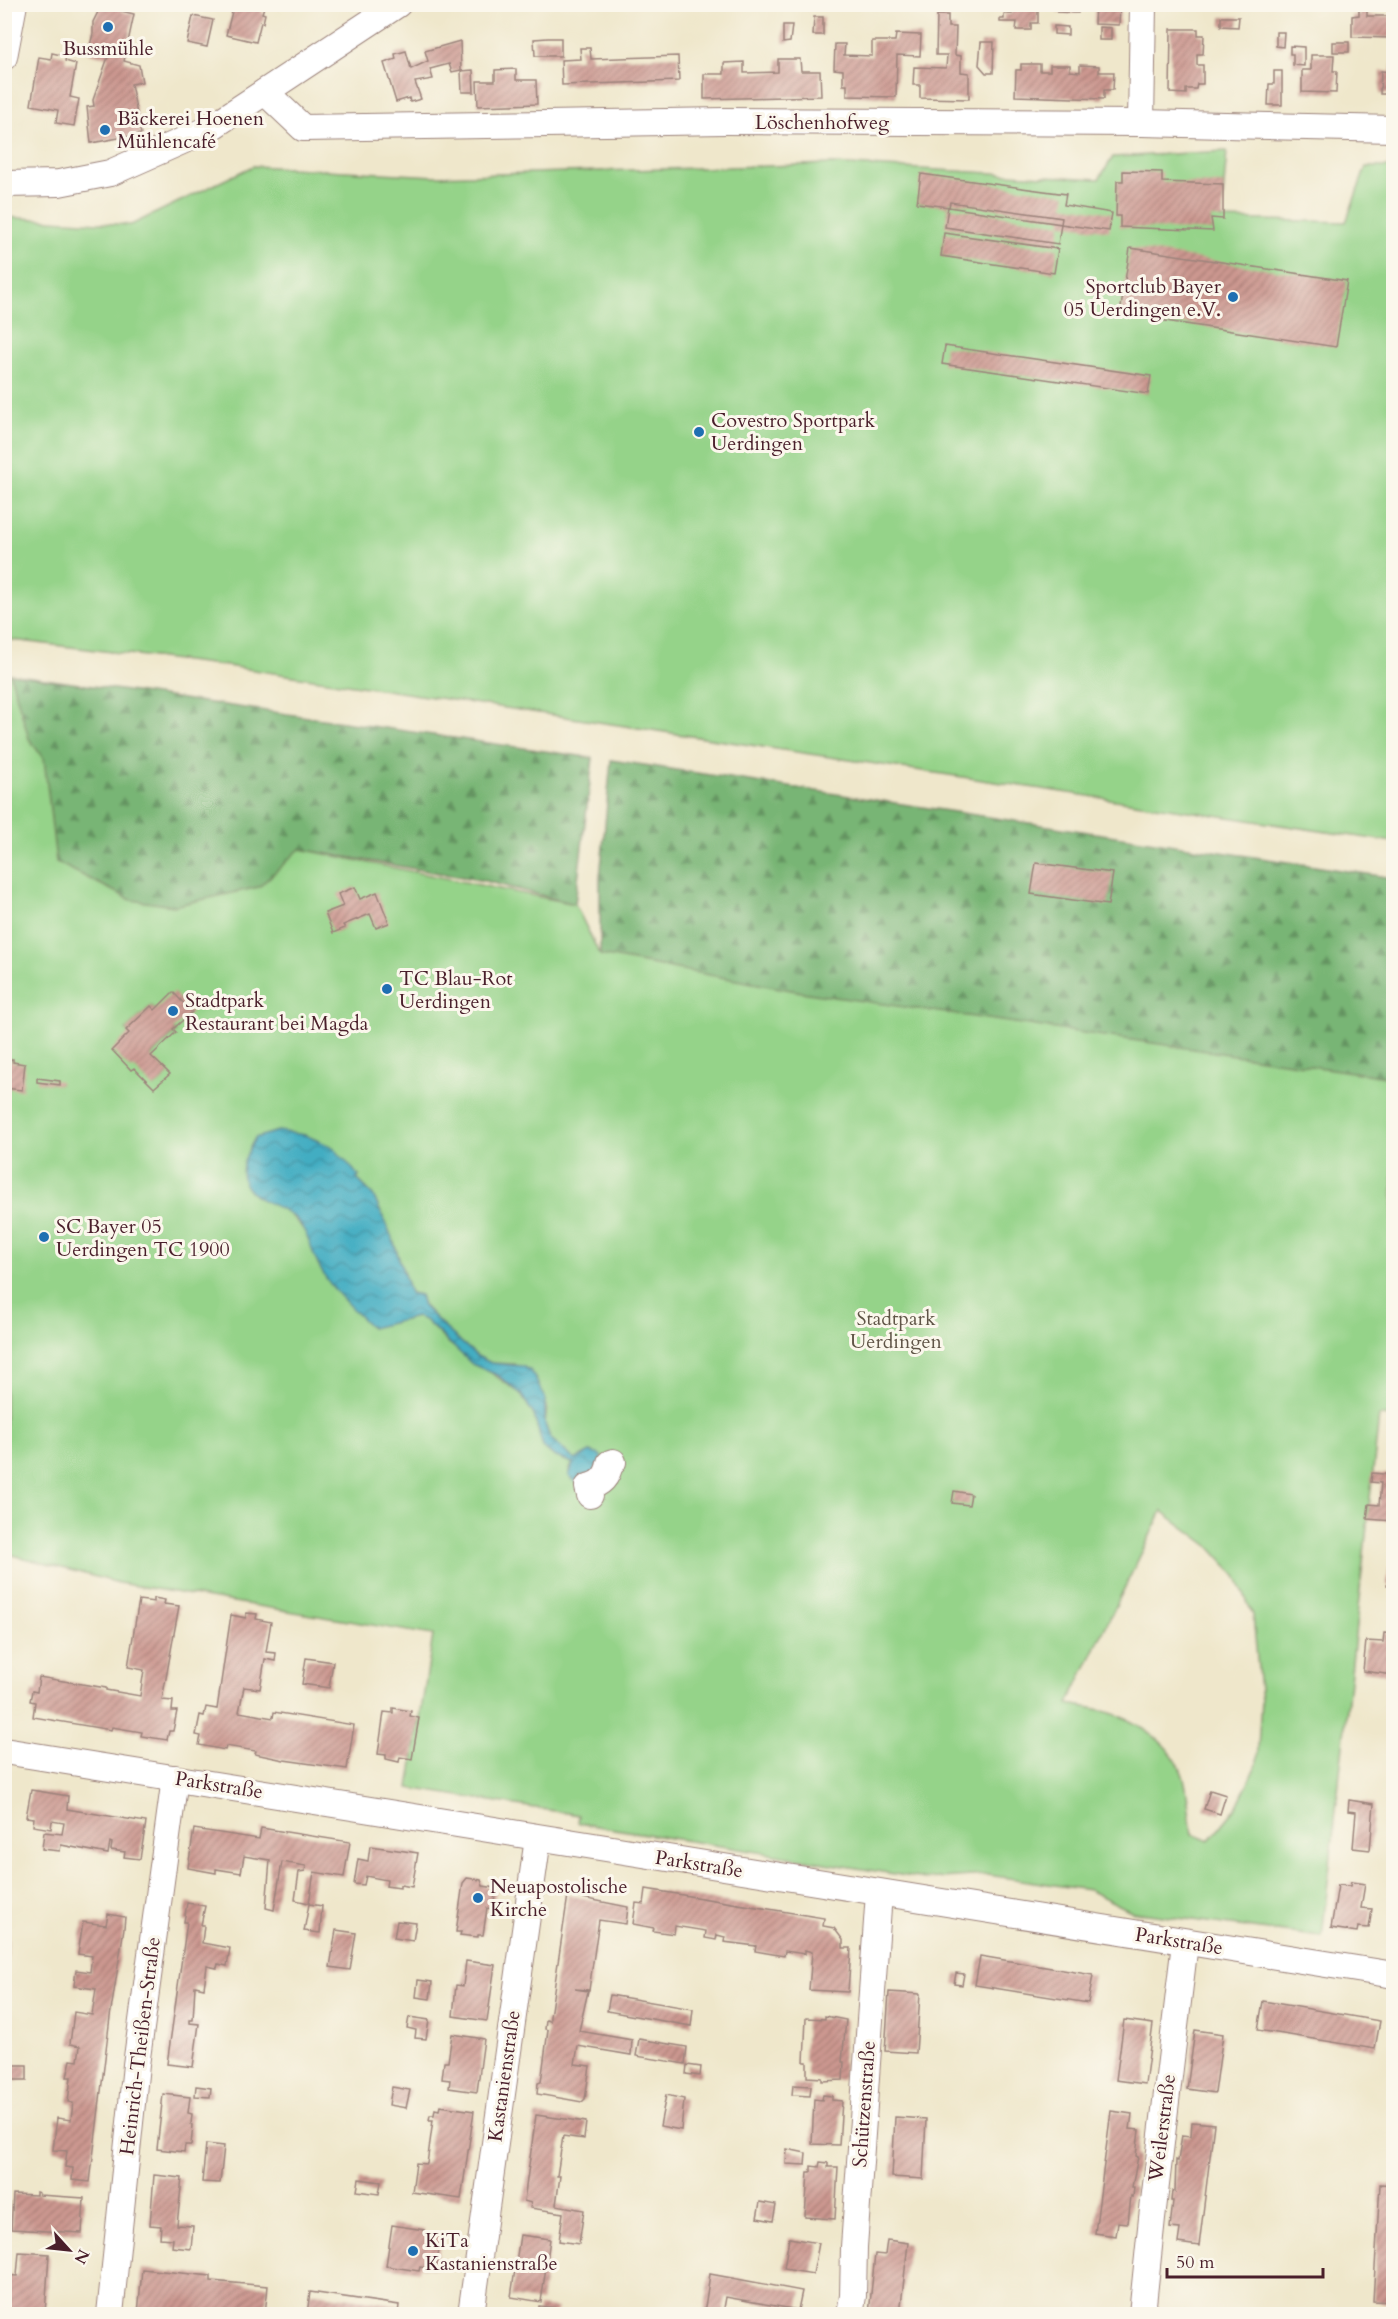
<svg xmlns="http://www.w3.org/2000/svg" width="1398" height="2319" viewBox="0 0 1398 2319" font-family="Cardo,serif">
<defs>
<pattern id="forest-firs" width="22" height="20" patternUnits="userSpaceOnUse" patternTransform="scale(1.5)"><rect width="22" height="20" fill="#78b575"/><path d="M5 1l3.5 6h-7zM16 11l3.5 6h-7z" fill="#649360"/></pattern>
<pattern id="water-waves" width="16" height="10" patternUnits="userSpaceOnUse" patternTransform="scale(1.5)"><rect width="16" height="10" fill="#43adc2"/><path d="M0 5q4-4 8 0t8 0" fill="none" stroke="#3a8c9e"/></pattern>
<pattern id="building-hatch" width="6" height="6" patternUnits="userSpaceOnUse" patternTransform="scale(1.5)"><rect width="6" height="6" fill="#cc9890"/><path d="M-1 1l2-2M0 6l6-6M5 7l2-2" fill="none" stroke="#a87b76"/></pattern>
</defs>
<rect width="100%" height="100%" fill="#fbf7ec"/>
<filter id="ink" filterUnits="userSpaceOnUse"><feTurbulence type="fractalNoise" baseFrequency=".0167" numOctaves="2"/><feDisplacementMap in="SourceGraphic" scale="12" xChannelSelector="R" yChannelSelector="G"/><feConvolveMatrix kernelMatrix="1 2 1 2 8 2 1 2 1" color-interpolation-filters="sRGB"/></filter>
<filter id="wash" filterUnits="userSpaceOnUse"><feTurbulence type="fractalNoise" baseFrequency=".008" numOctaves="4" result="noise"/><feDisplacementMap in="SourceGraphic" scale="24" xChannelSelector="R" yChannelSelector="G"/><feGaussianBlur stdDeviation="1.35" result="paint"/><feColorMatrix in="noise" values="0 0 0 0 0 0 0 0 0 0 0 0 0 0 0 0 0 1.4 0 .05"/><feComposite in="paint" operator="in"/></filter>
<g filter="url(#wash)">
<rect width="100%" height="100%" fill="#efe7cb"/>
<g fill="url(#forest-firs)" stroke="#616a50" stroke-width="1.5">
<polygon points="10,674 593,758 575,904 485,881 300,849 259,887 174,906 131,900 56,862 44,759 29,739"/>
<polygon points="611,760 1393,878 1393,1078 807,993 600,955 600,878"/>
</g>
<g fill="#95d389" stroke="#70795a" stroke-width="1.5" fill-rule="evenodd">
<polygon points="1227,151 1221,219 1346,222 1366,167 1393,167 1393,842 227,666 5,639 4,217 131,225 253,166 435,176 832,164 1099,179 1113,157"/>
<path d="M 5,673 L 10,674 L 29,739 L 44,759 L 56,862 L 131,900 L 174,906 L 259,887 L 300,849 L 575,904 L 600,955 L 807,993 L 1393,1078 L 1393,1417 L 1379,1416 L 1322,1937 L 1133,1912 L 1089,1890 L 988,1875 L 925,1879 L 578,1823 L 579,1815 L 409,1788 L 433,1635 L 119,1583 L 5,1553 ZM 151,1006 L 176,1032 L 151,1056 L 126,1030 ZM 359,1176 L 357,1179 L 373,1195 L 393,1240 L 410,1293 L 420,1295 L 423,1305 L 445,1328 L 477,1356 L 491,1363 L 514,1364 L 547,1407 L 545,1424 L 550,1438 L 575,1460 L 590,1452 L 589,1473 L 582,1475 L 577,1480 L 571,1479 L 570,1469 L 573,1463 L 554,1456 L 543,1447 L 534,1415 L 521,1394 L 447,1342 L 425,1320 L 416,1317 L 371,1328 L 338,1292 L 318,1265 L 308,1234 L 284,1208 ZM 1162,1511 L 1209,1546 L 1236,1576 L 1253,1615 L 1261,1701 L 1257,1763 L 1236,1808 L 1209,1841 L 1192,1834 C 1189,1817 1189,1796 1184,1779 C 1174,1743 1134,1718 1100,1710 C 1090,1707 1078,1706 1068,1704 Z"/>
</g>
<path fill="url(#water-waves)" stroke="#466676" stroke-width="1.5" d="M 278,1131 L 305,1135 L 333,1147 L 359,1176 L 357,1179 L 373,1195 L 393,1240 L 410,1293 L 420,1295 L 423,1306 L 445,1328 L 477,1356 L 491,1363 L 522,1366 L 531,1371 L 545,1397 L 545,1424 L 550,1438 L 575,1460 L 590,1452 L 600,1455 L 602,1458 L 593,1474 L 582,1475 L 576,1483 L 569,1476 L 573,1463 L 554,1456 L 543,1447 L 534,1415 L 521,1394 L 497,1375 L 472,1364 L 425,1320 L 416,1317 L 371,1328 C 353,1309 329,1288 318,1264 C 310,1248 308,1232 296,1219 C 282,1204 257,1204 246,1186 C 236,1171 248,1151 255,1138 Z"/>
<g id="blocks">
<g fill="url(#building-hatch)">
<polygon points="102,4 123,4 121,11 134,14 124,61 139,65 142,82 131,84 141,134 91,143 87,107 94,106 93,100 108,57 88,53 93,34 93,22"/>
<polygon points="234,4 265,4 262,13 265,14 263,23 261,22 256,42 226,35"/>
<polygon points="1012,4 1038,4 1038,23 1031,23 1031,30 1016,30 1017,22 1000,22 1000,19 1004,19 1004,14 1012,14"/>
<polygon points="1095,4 1120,4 1119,25 1094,24"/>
<polygon points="1057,5 1078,5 1078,13 1057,12"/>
<polygon points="1359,8 1367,9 1367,16 1394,16 1394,38 1352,37 1352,16 1359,15"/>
<polygon points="937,15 948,15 948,27 956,27 955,55 961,56 961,72 969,73 969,99 920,98 920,85 913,85 914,67 946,68 947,55 936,55"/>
<polygon points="193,16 213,20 207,47 187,43"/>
<polygon points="814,17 823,17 823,35 813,35"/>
<polygon points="1221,17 1239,17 1238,27 1221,26"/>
<polygon points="783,25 792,25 790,42 783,43"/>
<polygon points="1054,26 1068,27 1068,35 1054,34"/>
<polygon points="1099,27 1111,28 1111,40 1099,40"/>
<polygon points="1171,29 1198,29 1198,35 1204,35 1203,54 1197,54 1197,65 1203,65 1203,84 1197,84 1196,89 1186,89 1186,94 1170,93"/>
<polygon points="1276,32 1284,32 1283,47 1276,46"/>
<polygon points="896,34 921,35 920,56 897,55 896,97 847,96 847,85 843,85 843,70 834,69 835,44 845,44 844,55 872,56 872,41 895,41"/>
<polygon points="548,38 561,38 561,56 535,56 534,39"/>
<polygon points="460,41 461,70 452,72 449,64 430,69 433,79 415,82 421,99 410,102 409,98 396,102 384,63 396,59 395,54 406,51 411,69 428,61 425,51"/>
<polygon points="981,42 994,42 993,73 986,73 979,65"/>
<rect x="1333" y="42" width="16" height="10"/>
<polygon points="1290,46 1304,47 1304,66 1293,65 1293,54 1290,54"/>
<polygon points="580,48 590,48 591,59 678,56 679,81 562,85 561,60 581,59"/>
<polygon points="52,53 66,56 65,61 76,64 70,97 79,99 74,126 56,123 58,110 31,105 39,57 51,59"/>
<polygon points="1311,55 1334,55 1333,71 1337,71 1336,93 1302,92 1302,70 1311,70"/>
<polygon points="778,59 800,59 801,71 820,71 821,96 704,99 704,74 724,74 724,63 744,62 744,73 778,72"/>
<polygon points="1021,64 1040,64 1040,71 1050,71 1050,65 1070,65 1070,71 1080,72 1080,65 1099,66 1099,72 1114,72 1113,90 1104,90 1104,99 1015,96 1016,70 1021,70"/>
<polygon points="1392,64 1394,64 1394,94 1380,94 1381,71 1391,72"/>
<polygon points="516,69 516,80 536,80 537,104 478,106 477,81 495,81 495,70"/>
<polygon points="473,70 474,92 462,92 461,71"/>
<polygon points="1274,71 1282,71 1282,105 1268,105 1269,84 1274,84"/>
<polygon points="1123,171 1162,172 1162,182 1223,184 1223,219 1211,218 1213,231 1120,227 1120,216 1116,216 1117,181 1123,181"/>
<polygon points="921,174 1066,194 1064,205 1112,213 1109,231 1061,224 1062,218 950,202 949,207 917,203"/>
<polygon points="948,207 1061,224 1058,244 945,227"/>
<polygon points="944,233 1058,249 1054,273 941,256"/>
<polygon points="1130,248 1347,281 1336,347 1120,314"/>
<polygon points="945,346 1151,376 1148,394 942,364"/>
<polygon points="1036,863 1113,873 1108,905 1031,894"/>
<polygon points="355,887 360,899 377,892 389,923 376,928 370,914 343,925 345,928 333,933 325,913 343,906 338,894"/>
<polygon points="173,992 192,1012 173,1029 176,1032 151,1056 170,1074 154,1088 134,1068 131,1070 112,1050 129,1033 126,1030 151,1006 155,1010"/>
<polygon points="11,1059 13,1059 13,1062 25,1064 22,1090 4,1088 4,1061 10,1062"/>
<polygon points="37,1078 60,1081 60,1085 37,1082"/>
<polygon points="1372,1473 1394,1475 1394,1521 1367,1519 1369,1504 1379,1505 1381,1483 1371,1482"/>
<polygon points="954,1491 971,1494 969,1505 952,1503"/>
<polygon points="1389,1567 1394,1567 1394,1586 1387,1585"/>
<polygon points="154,1598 165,1600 164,1604 179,1606 162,1700 173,1701 172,1711 177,1711 173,1731 169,1731 167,1740 141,1736 142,1732 112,1727 111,1730 33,1717 35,1702 30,1701 32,1691 37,1692 39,1677 106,1688 106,1690 140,1696 144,1670 128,1667 139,1600 154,1602"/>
<polygon points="246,1613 257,1614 256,1619 271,1622 266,1652 276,1653 275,1661 265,1659 260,1689 244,1687 239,1712 273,1718 274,1712 354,1725 347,1769 284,1760 255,1754 256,1751 226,1746 225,1750 199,1745 201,1736 196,1735 200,1715 204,1716 206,1707 217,1709 231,1615 246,1618"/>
<polygon points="1384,1633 1394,1634 1394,1675 1363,1671 1366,1641 1383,1642"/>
<polygon points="306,1658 333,1662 329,1688 302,1684"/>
<polygon points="4,1671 8,1672 6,1682 10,1682 7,1702 5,1702"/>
<polygon points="393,1708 411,1711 410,1716 419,1718 412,1759 400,1757 399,1762 386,1759 386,1755 378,1754 384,1712 393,1713"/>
<polygon points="31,1790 68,1796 67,1809 146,1822 140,1859 124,1857 125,1852 111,1850 112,1843 110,1842 108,1854 61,1845 60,1851 42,1849 44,1832 62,1834 64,1823 52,1821 51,1829 33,1826 34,1818 26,1817"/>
<polygon points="1210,1790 1226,1795 1220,1814 1204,1809"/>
<polygon points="1349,1800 1374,1804 1370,1850 1353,1848 1356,1812 1348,1811"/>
<polygon points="261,1828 350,1842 344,1877 314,1872 309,1903 295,1900 299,1872 305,1871 306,1866 282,1862 274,1910 266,1908 270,1860 244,1856 241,1873 216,1869 216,1873 188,1868 194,1829 259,1839"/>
<polygon points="370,1846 418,1853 412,1887 400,1885 400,1888 386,1886 387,1880 366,1876 364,1885 354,1884 358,1859 368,1861"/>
<polygon points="467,1878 481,1880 483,1886 496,1888 493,1909 487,1908 483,1935 478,1935 478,1937 460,1935 461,1932 456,1932 463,1883"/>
<polygon points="1351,1882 1365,1884 1361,1908 1372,1909 1369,1928 1358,1927 1357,1932 1331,1928 1338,1885 1350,1886"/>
<polygon points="4,1889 8,1889 7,2056 4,2056"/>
<polygon points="646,1889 824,1918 823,1926 834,1928 843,1940 843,1948 851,1948 848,1992 809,1990 812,1952 805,1950 805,1954 785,1951 784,1956 755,1951 756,1946 724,1942 725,1937 717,1935 716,1940 705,1938 706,1931 675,1926 674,1934 653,1931 654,1928 633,1924 636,1903 644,1904"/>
<polygon points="568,1895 628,1907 626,1924 599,1920 589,1990 575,1989 588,1991 579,2031 632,2040 631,2055 578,2046 575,2064 590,2066 585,2099 582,2102 537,2094 538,2083 541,2082 548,2030 545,2029 546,2020 550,2021 550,2017"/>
<polygon points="187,1903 205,1906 201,1925 204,1925 202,1943 230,1948 227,1966 218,1964 217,1968 207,1966 204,1988 195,1986 193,2020 190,2020 190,2023 199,2024 193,2067 167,2064 187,1922 184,1922"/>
<polygon points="309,1904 322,1906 320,1933 304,1931"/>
<polygon points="108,1914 125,1917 124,1928 110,2017 90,2182 72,2180 73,2168 65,2167 67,2151 53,2150 57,2118 71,2120 73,2103 68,2102 71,2077 67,2077 71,2060 78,2061 80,2046 70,2044 74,2012 92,2015 96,1989 74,1986 76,1970 90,1972 92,1956 78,1954 83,1922 106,1925"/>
<polygon points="397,1921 416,1923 413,1941 394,1938"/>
<polygon points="336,1930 356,1933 350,1970 330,1967"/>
<polygon points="980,1956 1093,1975 1088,2003 975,1985"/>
<polygon points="466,1961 495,1965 487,2021 453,2016 456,1985 463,1986"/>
<polygon points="956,1973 964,1974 962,1985 954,1984"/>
<polygon points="418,1980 432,1982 430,1999 416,1997"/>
<polygon points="889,1992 920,1994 916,2053 885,2051"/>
<polygon points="610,1995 693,2009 691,2026 607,2011"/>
<polygon points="1263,2001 1380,2021 1375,2049 1258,2030"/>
<polygon points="825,2016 846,2020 842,2062 844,2062 843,2080 822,2081 822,2078 807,2077 807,2062 804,2062 806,2018 825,2019"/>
<polygon points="409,2017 429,2020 426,2039 415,2038 416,2030 407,2028"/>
<polygon points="1124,2020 1153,2024 1145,2084 1116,2080"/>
<polygon points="1195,2030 1223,2034 1215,2093 1187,2089"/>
<polygon points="452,2034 484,2039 477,2092 449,2088 450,2080 442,2079 444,2062 448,2062"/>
<polygon points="639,2039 687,2047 685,2064 636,2056"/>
<rect x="12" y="2065" width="15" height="15"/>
<polygon points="687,2065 701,2067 700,2076 686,2074"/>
<polygon points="793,2085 811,2086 810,2096 792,2095"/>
<polygon points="196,2086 211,2088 210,2097 195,2096"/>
<polygon points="392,2087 410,2090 406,2108 389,2105"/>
<polygon points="163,2094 190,2097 188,2113 192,2114 191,2124 193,2125 191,2145 185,2145 184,2152 157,2149"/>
<polygon points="666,2095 684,2099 681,2130 660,2126"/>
<polygon points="823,2095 832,2096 832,2100 842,2101 839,2145 812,2144 814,2099 822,2100"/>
<polygon points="440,2106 474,2111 461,2199 412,2192 416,2163 427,2164 433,2120 429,2120 430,2115 434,2115 435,2109 439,2110"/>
<polygon points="1111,2111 1132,2114 1130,2129 1139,2130 1136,2156 1138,2157 1132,2187 1134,2187 1133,2197 1131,2196 1128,2223 1118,2222 1116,2236 1095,2233"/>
<polygon points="536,2115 586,2122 584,2139 563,2136 557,2176 560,2176 556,2205 584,2210 579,2244 559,2241 563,2213 530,2208 531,2203 524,2201"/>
<polygon points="895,2117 926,2119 923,2179 892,2177"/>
<polygon points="1192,2122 1214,2124 1199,2246 1178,2243 1180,2229 1170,2228 1173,2201 1171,2201 1172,2191 1175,2192 1176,2160 1178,2161 1182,2135 1191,2136"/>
<polygon points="206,2144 224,2146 220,2183 202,2182"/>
<polygon points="787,2149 806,2153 805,2165 786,2164"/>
<polygon points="820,2162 828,2163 828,2167 838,2167 835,2219 805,2217 808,2172 811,2172 811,2166 819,2167"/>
<polygon points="154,2175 182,2178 177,2225 193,2226 191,2249 172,2247 173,2239 160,2238 161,2226 150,2225"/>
<polygon points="359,2179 381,2182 379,2194 357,2191"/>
<polygon points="1380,2184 1394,2185 1394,2302 1373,2301"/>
<polygon points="36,2192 39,2193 39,2195 84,2198 82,2233 11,2229 13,2194 36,2195"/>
<polygon points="760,2202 776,2205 773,2221 757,2218"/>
<polygon points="392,2225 424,2230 424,2234 441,2236 436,2269 420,2267 419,2271 386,2266"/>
<polygon points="520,2235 550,2239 541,2302 511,2297"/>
<polygon points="789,2238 819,2243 813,2274 784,2269"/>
<polygon points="887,2240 908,2243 900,2314 869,2314 875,2254 885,2255"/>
<polygon points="19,2252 49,2254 45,2314 8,2314 9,2291 4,2291 4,2275 17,2276"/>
<polygon points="142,2269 211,2276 211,2281 268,2286 265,2314 138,2314"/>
<polygon points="710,2274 802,2291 798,2310 726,2297 723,2314 704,2314"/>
<polygon points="310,2292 399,2305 398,2314 307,2314"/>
<polygon points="539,2306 557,2308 556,2314 538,2314"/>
</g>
</g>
</g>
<g filter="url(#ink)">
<use href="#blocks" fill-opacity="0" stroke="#9c837b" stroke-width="1.5"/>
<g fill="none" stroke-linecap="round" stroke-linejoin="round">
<g stroke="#9c837b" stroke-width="28">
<g id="minor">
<polyline points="4,57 14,4"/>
<polyline points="265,92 303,128 725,121 1141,123 1394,129"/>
<polyline points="1141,123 1143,4"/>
<polyline points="4,184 59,183 110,173 207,130 398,4"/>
<path d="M 590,1495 L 588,1487 C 601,1484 608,1476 610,1463 L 613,1462"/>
<polyline points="4,1751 1394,1975"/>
<polyline points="110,2314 136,2065 175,1778"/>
<polyline points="471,2314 538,1838"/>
<polyline points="850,2314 853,2296 854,2247 879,1893"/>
<polyline points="1142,2314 1152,2218 1185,1943"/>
</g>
</g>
<use href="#minor" stroke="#fff" stroke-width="26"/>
</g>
</g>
<g fill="#1f6fb2" stroke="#fbf7ec" stroke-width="2">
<circle cx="108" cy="27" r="6"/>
<circle cx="105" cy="130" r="6"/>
<circle cx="1233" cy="297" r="6"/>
<circle cx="699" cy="432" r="6"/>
<circle cx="387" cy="989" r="6"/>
<circle cx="173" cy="1011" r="6"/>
<circle cx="44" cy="1237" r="6"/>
<circle cx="478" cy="1898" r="6"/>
<circle cx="413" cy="2251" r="6"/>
</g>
<g text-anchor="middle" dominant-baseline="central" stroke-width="6" stroke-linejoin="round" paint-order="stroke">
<g font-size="20" fill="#4a1f2b" stroke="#fbf7ec" text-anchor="start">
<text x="108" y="48" text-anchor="middle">Bussmühle</text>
<text x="117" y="118">Bäckerei Hoenen<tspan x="117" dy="23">Mühlencafé</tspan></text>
<text x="1221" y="286" text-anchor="end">Sportclub Bayer<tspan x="1221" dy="23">05 Uerdingen e.V.</tspan></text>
<text x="711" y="420">Covestro Sportpark<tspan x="711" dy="23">Uerdingen</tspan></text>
<text x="399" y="978">TC Blau-Rot<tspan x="399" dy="23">Uerdingen</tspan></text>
<text x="185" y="1000">Stadtpark<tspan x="185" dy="23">Restaurant bei Magda</tspan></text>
<text x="56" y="1226">SC Bayer 05<tspan x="56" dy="23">Uerdingen TC 1900</tspan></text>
<text x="490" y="1886">Neuapostolische<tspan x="490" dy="23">Kirche</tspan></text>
<text x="425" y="2240">KiTa<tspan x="425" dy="23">Kastanienstraße</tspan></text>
</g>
<g font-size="20" fill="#4a1f2b" stroke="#fbf7ec">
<text x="822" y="122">Löschenhofweg</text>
<text transform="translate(219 1785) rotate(9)">Parkstraße</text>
<text transform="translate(699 1864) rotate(9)">Parkstraße</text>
<text transform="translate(1179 1941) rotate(9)">Parkstraße</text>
<text transform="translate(140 2046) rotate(-83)">Heinrich-Theißen-Straße</text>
<text transform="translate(504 2076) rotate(-82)">Kastanienstraße</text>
<text transform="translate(864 2104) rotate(-86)">Schützenstraße</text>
<text transform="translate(1162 2128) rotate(-83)">Weilerstraße</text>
</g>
<g font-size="20" fill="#605547" stroke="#fbf7ec">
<text x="896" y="1318">Stadtpark<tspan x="896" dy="23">Uerdingen</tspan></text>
</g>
</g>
<rect width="1398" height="2319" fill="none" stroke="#fbf7ec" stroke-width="24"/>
<g transform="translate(69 2250) rotate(117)" stroke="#fbf7ec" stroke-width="4.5" paint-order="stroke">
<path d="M0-4.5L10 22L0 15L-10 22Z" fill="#4a1f2b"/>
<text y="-9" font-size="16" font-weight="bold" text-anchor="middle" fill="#4a1f2b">N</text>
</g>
<path d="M1167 2268v9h156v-9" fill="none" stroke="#4a1f2b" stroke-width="3"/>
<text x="1176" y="2268" font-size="18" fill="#4a1f2b" stroke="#fbf7ec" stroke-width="4.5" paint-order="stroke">50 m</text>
</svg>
